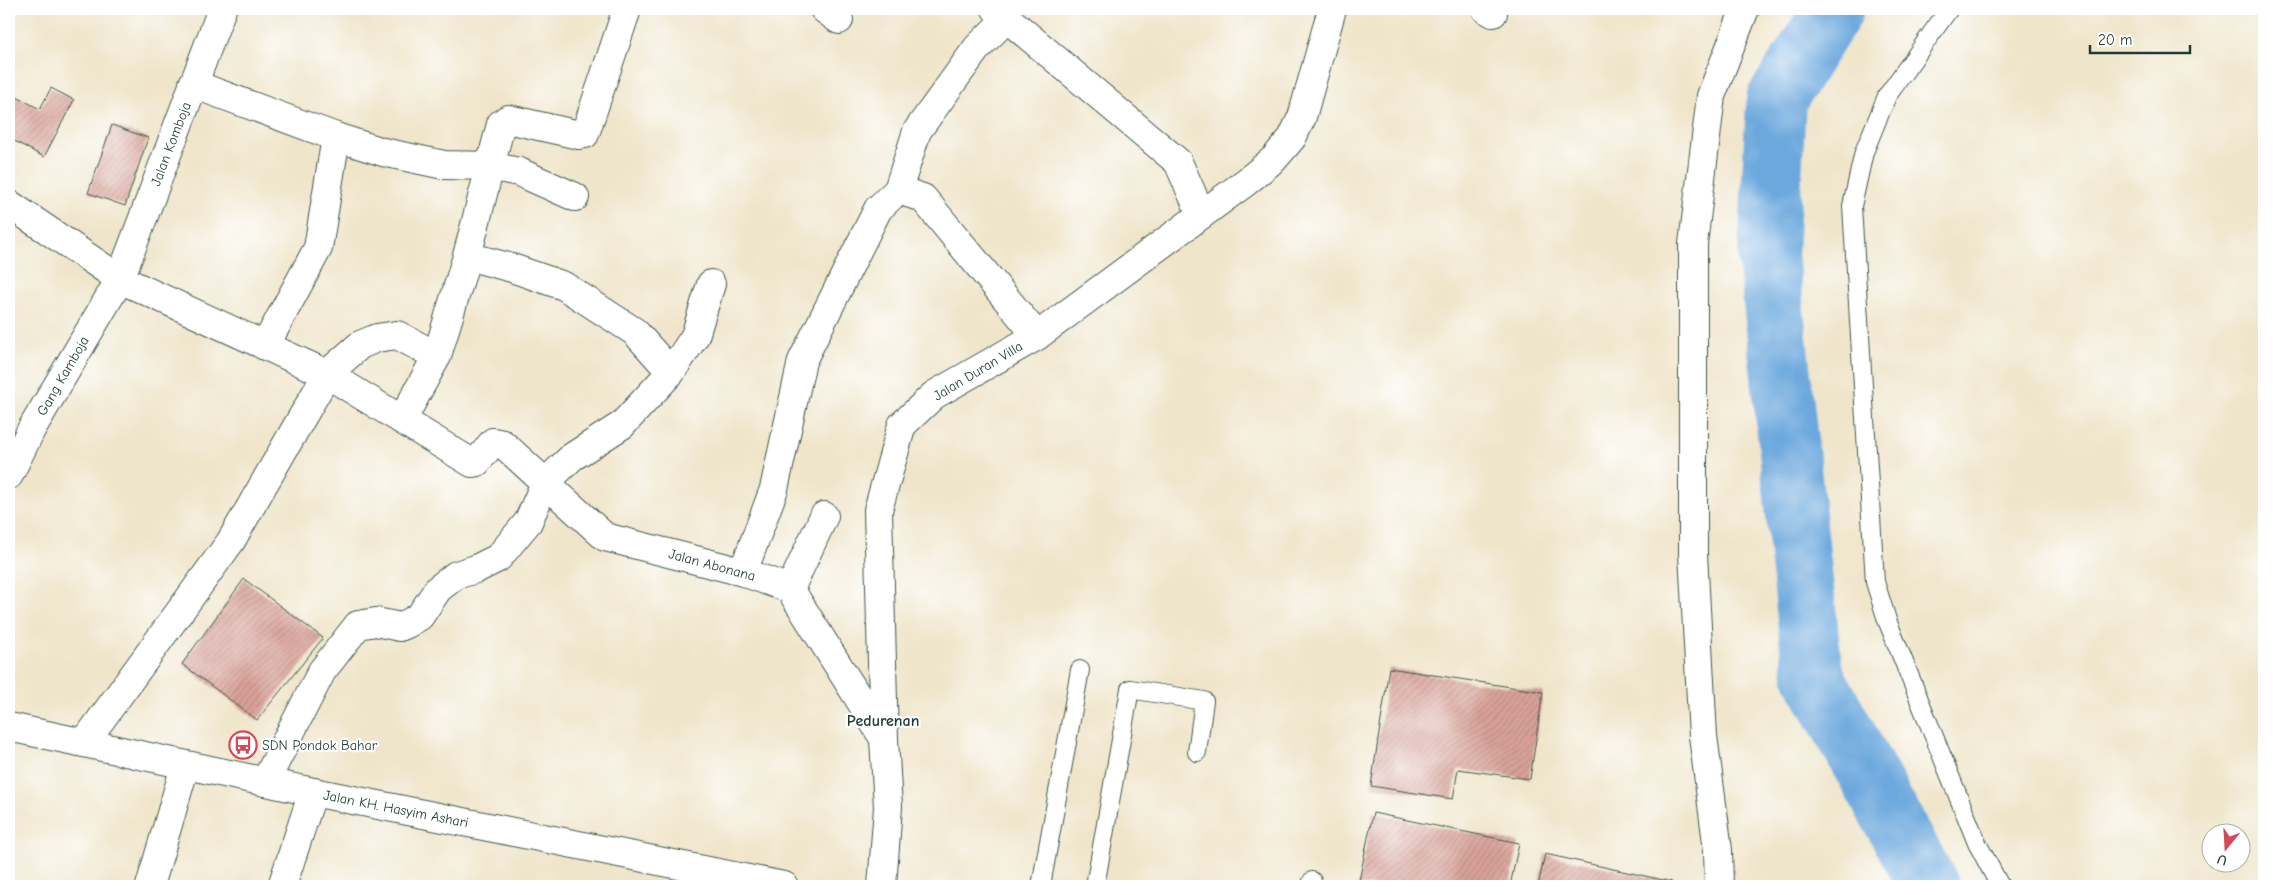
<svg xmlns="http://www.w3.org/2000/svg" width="2273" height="895" viewBox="0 0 2273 895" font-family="'Comic Neue',sans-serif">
<defs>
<pattern id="building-hatch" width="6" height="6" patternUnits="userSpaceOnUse" patternTransform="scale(1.25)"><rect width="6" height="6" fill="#daa399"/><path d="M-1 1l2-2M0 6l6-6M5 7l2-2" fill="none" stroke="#b0867e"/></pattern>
</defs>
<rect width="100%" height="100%" fill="#fff"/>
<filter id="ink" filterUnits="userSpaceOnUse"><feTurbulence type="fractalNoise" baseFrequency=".02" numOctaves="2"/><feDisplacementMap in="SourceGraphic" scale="10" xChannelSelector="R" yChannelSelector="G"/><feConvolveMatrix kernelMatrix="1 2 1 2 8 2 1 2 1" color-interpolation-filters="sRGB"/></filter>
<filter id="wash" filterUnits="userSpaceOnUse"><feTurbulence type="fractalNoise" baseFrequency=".0096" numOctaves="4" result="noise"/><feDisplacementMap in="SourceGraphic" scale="20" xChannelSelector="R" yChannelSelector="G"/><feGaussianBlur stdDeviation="1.12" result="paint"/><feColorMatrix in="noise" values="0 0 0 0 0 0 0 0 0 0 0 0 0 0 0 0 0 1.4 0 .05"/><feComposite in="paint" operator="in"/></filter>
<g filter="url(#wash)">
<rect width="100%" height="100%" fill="#efe5ca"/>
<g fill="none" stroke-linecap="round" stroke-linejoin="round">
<polyline stroke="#6ca8dd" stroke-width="60" points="1834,9 1776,100 1768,255 1813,674 1929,886"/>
</g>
<g id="blocks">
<g fill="url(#building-hatch)">
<polygon points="51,88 74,100 44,157 9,138 9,93 40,109"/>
<polygon points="112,125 148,138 125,206 88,193"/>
<polygon points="244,579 323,638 257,720 182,664"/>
<polygon points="1389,668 1543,692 1530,779 1458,769 1453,799 1371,786"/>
<polygon points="1373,813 1519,843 1510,886 1358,886"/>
<polygon points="1545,854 1672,882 1671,886 1538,886"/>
</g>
</g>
</g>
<g filter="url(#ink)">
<use href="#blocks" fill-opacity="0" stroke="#3e564a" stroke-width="1"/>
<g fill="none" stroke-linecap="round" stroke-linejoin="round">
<g stroke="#3e564a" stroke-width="20">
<g id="service">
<polyline points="1949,9 1887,96 1864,152 1852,206 1875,582 1887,620 1977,843 2000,886"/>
<polyline points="691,886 694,869"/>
<polyline points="1041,886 1080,670"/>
<polyline points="1095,886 1130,689 1204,701 1197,752"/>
<polyline points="1311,886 1312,881"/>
</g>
</g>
<g stroke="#3e564a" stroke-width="30">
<g id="minor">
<polyline points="627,9 585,134 579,135 508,119 501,124 467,256 512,268 564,286 635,332 671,372"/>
<polyline points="824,9 839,20"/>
<polyline points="996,9 1178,162 1201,214"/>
<polyline points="1486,9 1493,13"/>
<polyline points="193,84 336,137 383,152 444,165 489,166 519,172 575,197"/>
<polyline points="898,190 923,198 1037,336"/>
<polyline points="9,204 120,279 327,374 472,463 477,462 493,442 503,444 605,537 743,572 790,589 883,737"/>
<polyline points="265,346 318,248 336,137"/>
<polyline points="402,420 437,356 467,256"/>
<polyline points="9,475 31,430 120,279 222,9"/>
<polyline points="743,572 774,489 802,361 878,209 898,190 917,131 977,48 1006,19"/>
<polyline points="790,589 824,516"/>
<polyline points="84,743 231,541 327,374 360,345 377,338 397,335 437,356"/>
<polyline points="265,782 322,671 358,625 376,622 400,627 407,624 420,616 438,589 456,575 476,569 498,558 528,522 545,483 572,457 622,425 671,372 695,336 711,284"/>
<polyline points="282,886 313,792"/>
<polyline points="882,886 888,807 884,739 878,510 902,425 934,395 1037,336 1246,182 1274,159 1292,138 1302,117 1332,9"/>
<polyline points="1719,886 1718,850 1703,736 1693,554 1693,244 1711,96 1745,9"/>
</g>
</g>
<g stroke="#3e564a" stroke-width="30">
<polyline id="tertiary" points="150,886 185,766"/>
</g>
<g stroke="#3e564a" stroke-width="30">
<polyline id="primary" points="9,727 313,792 784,886"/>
</g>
<use href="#service" stroke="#fff" stroke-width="18"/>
<use href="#minor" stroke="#fff" stroke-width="28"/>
<use href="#tertiary" stroke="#fff" stroke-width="28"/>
<use href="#primary" stroke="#fff" stroke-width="28"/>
</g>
</g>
<defs>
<g id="bus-ring" transform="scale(1.4375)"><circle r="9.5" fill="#fff" stroke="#d1495b" stroke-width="1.5"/><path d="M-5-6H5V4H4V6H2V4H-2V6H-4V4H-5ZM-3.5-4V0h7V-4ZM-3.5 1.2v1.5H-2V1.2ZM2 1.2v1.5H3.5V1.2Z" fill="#d1495b"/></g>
</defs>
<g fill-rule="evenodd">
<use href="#bus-ring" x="243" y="745"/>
</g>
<g text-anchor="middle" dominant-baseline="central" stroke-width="4.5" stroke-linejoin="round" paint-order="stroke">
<g font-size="14" fill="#1f3d34" stroke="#fff">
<text transform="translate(171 144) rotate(-69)">Jalan Komboja</text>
<text transform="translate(978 371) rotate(-31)">Jalan Duran Villa</text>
<text transform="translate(63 376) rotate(-60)">Gang Kamboja</text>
<text transform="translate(712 565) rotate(15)">Jalan Abonana</text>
<text transform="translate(396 809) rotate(11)">Jalan KH. Hasyim Ashari</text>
</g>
<g font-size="14" fill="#1f3d34" stroke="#fff" text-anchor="start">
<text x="262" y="745">SDN Pondok Bahar</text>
</g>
<g font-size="16" font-weight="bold" fill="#1f3d34" stroke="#fff">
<text x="883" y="721">Pedurenan</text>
</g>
</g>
<rect width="2273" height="895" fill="none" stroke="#fff" stroke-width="30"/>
<g transform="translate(2226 848) rotate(198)"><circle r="24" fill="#ffffff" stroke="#a5b1ae"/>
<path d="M0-4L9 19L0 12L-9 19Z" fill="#d1495b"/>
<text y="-8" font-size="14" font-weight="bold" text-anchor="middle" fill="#1f3d34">U</text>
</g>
<path d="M2090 45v8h100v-8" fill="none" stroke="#1f3d34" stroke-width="2.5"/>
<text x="2098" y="45" font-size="15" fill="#1f3d34" stroke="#ffffff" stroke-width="4" paint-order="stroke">20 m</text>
</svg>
